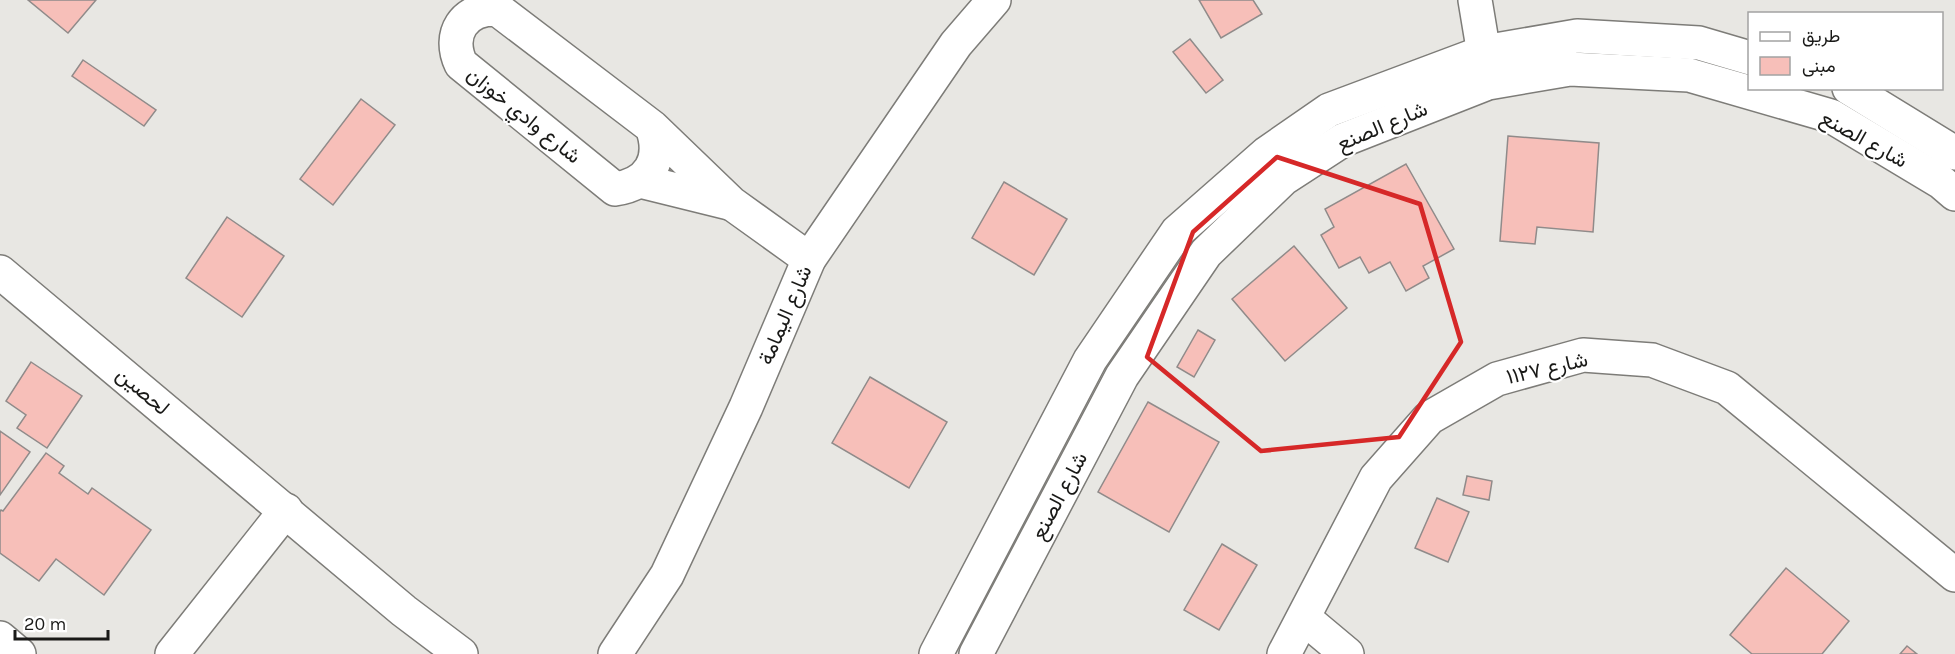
<svg xmlns="http://www.w3.org/2000/svg" width="1955" height="654" viewBox="0 0 1955 654" font-family="Karla,Vazirmatn,sans-serif">
<rect width="100%" height="100%" fill="#e8e7e3"/>
<g fill="#f7bfb9" stroke="#908b8a" stroke-width="1.5">
<polygon points="28,0 96,0 68,33"/>
<polygon points="1199,0 1253,0 1262,14 1221,38"/>
<polygon points="1190,39 1223,80 1206,93 1173,52"/>
<polygon points="83,60 156,110 144,126 72,76"/>
<polygon points="361,99 395,125 333,205 300,179"/>
<polygon points="1508,136 1599,143 1593,232 1537,227 1535,244 1500,241"/>
<polygon points="1406,164 1454,249 1423,266 1429,278 1406,291 1390,262 1369,273 1360,257 1339,268 1321,235 1334,227 1325,209"/>
<polygon points="1004,182 1067,219 1034,275 972,238"/>
<polygon points="227,217 284,256 242,317 186,278"/>
<polygon points="1294,246 1347,308 1285,361 1232,299"/>
<polygon points="1198,330 1215,340 1194,377 1177,367"/>
<polygon points="31,362 82,396 47,448 17,428 26,415 6,401"/>
<polygon points="870,377 947,422 909,488 832,443"/>
<polygon points="1148,402 1219,442 1169,532 1098,492"/>
<polygon points="0,431 30,452 0,495"/>
<polygon points="46,453 64,466 59,473 88,494 92,488 151,530 104,595 56,559 39,581 0,553 0,512 1,510 3,511"/>
<polygon points="1467,476 1492,481 1489,500 1463,495"/>
<polygon points="1437,498 1469,512 1448,562 1415,548"/>
<polygon points="1222,544 1257,565 1219,630 1184,610"/>
<polygon points="1786,568 1849,621 1822,654 1752,654 1730,635"/>
<polygon points="1907,646 1917,654 1900,654"/>
</g>
<g fill="none" stroke-linecap="round" stroke-linejoin="round">
<g stroke="#7d7c78" stroke-width="36">
<g id="minor">
<polyline points="1475,0 1487,72"/>
<polyline points="1849,88 1955,153"/>
<path d="M 652,127 C 664,160 649,184 615,189 L 461,64 C 447,34 464,8 497,9 L 652,127 L 731,203 L 809,259"/>
<polyline points="640,181 729,203"/>
<polyline points="0,272 404,611 461,654"/>
<polyline points="1304,618 1347,654"/>
<polyline points="0,638 19,654"/>
<polyline points="172,654 286,510"/>
<polyline points="615,654 667,575 746,407 809,259 956,44 994,0"/>
<polyline points="936,654 1090,360 1177,232 1267,153 1329,110 1484,52 1577,36 1699,43 1750,58"/>
<polyline points="976,654 1122,376 1206,253 1283,179 1343,140 1488,83 1570,69 1689,75 1831,116 1941,182 1955,194"/>
<polyline points="1284,654 1376,478 1429,418 1497,379 1583,355 1652,360 1727,388 1955,575"/>
</g>
</g>
<use href="#minor" stroke="#fff" stroke-width="33"/>
</g>
<path fill="none" stroke="#d62828" stroke-width="4.5" stroke-linejoin="round" d="M 1277,157 L 1420,204 L 1461,342 L 1399,437 L 1261,451 L 1147,357 L 1193,232 Z"/>
<g text-anchor="middle" dominant-baseline="central" stroke-width="4.5" stroke-linejoin="round" paint-order="stroke">
<g font-size="21" fill="#191917" stroke="#fff">
<text transform="translate(524 115) rotate(39)">شارع وادي خوزان</text>
<text transform="translate(1382 126) rotate(-23)">شارع الصنع</text>
<text transform="translate(1864 139) rotate(29)">شارع الصنع</text>
<text transform="translate(785 315) rotate(-67)">شارع اليمامة</text>
<text transform="translate(1547 368) rotate(-13)">شارع ١١٢٧</text>
<text transform="translate(143 391) rotate(40)">لحصين</text>
<text transform="translate(1059 496) rotate(-62)">شارع الصنع</text>
</g>
</g>
<rect x="1748" y="12" width="195" height="78" fill="#ffffff" stroke="#a3a3a2" stroke-width="1.5"/>
<rect x="1760" y="32" width="30" height="9" fill="#ffffff" stroke="#a3a3a2" stroke-width="1.5"/>
<text x="1802" y="42" font-size="18" fill="#191917">طريق</text>
<rect x="1760" y="57" width="30" height="18" fill="#f7bfb9" stroke="#a3a3a2" stroke-width="1.5"/>
<text x="1802" y="72" font-size="18" fill="#191917">مبنى</text>
<path d="M15 630v9h93v-9" fill="none" stroke="#191917" stroke-width="3"/>
<text x="24" y="630" font-size="18" fill="#191917" stroke="#ffffff" stroke-width="4.5" paint-order="stroke">20 m</text>
</svg>
